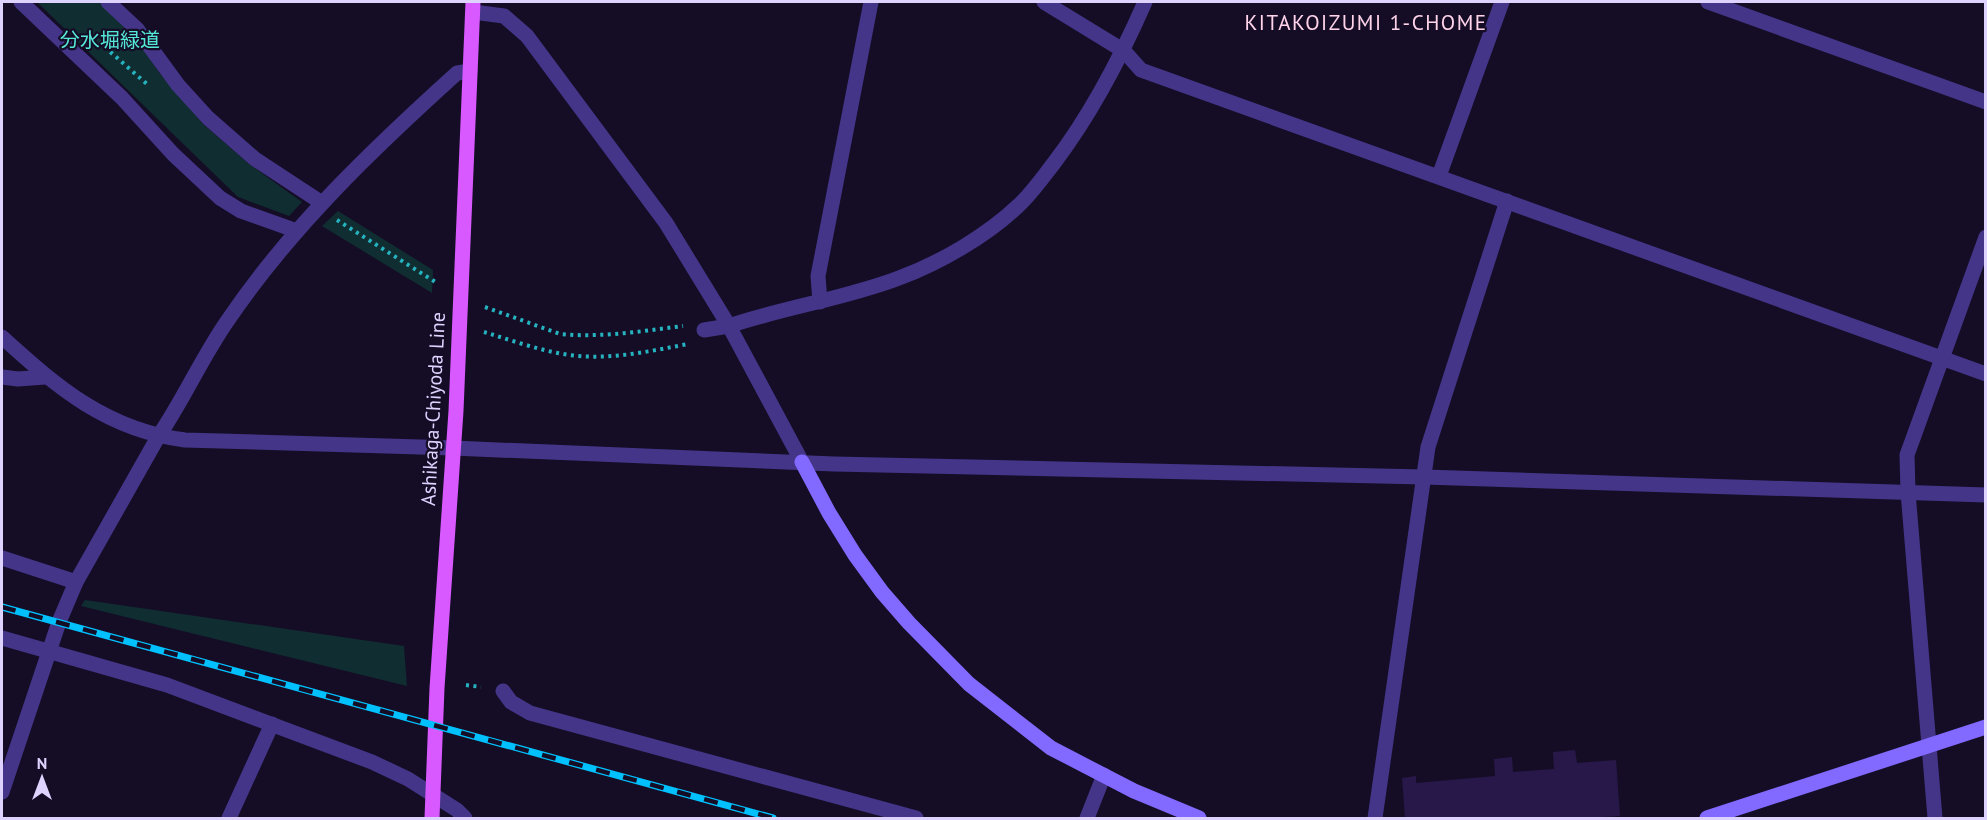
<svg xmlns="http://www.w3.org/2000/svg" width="1987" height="820" viewBox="0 0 1987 820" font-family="'PT Sans','Noto Sans JP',sans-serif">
<rect width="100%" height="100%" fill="#150d26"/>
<g fill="#102d31">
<polygon points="37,2 99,2 136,38 161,75 203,124 249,164 302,202 289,216 238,197"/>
<polygon points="338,211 433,270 432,293 322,226"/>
<polygon points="85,600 404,646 407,686 81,606"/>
</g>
<polygon fill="#281849" points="1575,750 1577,763 1616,760 1620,816 1585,818 1405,818 1402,778 1416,776 1416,783 1495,776 1494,759 1512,757 1513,772 1554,769 1553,752"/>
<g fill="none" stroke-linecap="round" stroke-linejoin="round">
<g stroke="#26b3c0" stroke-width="4" stroke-dasharray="3 4.5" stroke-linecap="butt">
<polyline points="99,42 148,85"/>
<polyline points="337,220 437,283"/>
<path d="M 485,307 L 560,334 C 602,338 642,331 683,326"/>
<path d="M 484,332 C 514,341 546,353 578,356 C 615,359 651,351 688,344"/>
<polyline points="466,685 481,687"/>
</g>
<g stroke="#443589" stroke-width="15">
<polyline points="21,2 122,98 173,154 220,198 241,211 297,231"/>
<polyline points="108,2 137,29 178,85 208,118 255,159 322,203"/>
<polyline points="704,330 729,326"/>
<polyline points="2,558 76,582"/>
</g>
<g stroke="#443589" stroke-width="15">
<polyline points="1044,2 1124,51 1141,70 1986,374"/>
<polyline points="1708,2 1986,102"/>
<polyline points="473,12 504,16 527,36 666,223 729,326 802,462"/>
<polyline points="1439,176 1502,2"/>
<polyline points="820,302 818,276 871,2"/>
<path d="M 729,326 C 785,307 844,299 899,278 C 940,263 988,235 1019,205 C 1032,193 1043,177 1054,163 C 1092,113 1120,59 1145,2"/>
<path d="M 2,337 C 58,388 107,430 185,440 L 453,448 L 834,464 L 1424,477 L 1986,495"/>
<polyline points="2,377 18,379 45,377"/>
<polyline points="2,638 167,685 372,762 408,779 457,810 465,818"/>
<polyline points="503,691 511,702 530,713 916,818"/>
<path d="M 2,792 L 59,622 L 76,582 L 158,437 C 184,399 202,357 228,320 C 291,227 374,148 457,73 L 470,71"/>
<polyline points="229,818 272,724"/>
<polyline points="1087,818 1104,775"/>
<polyline points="1375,818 1428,447 1507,201"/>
<polyline points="1935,818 1908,492 1907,455 1986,237"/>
</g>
<g stroke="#8269ff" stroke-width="15">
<polyline points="802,462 829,513 855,555 882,592 909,623 969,684 1051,748 1134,791 1199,818"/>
<polyline points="1707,818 1986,727"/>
</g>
<polyline stroke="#d859ff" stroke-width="15" points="432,818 437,688 456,411 473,2"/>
<g stroke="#00c1fd" stroke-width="7">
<polyline id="rail" points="2,607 773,818"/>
</g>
<use href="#rail" stroke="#150d26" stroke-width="4.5" stroke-dasharray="14" stroke-linecap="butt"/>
</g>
<g text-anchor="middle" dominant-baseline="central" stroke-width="4.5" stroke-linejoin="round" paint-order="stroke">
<g font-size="20" fill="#55e8d8" stroke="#150d26">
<text x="110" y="40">分水堀緑道</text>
</g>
<g font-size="20" fill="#ded2ff" stroke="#150d26">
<text transform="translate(433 409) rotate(-87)">Ashikaga-Chiyoda Line</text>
</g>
<g font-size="21" letter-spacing="1.5" fill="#ffd4ea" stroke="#150d26">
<text x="1366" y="22">KITAKOIZUMI 1-CHOME</text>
</g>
</g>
<rect width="1987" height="820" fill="none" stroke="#ded2ff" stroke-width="6"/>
<g transform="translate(42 778)" stroke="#150d26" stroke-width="4.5" paint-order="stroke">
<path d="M0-4.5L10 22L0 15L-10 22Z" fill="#ded2ff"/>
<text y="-9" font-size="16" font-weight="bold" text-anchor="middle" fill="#ded2ff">N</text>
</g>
</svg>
